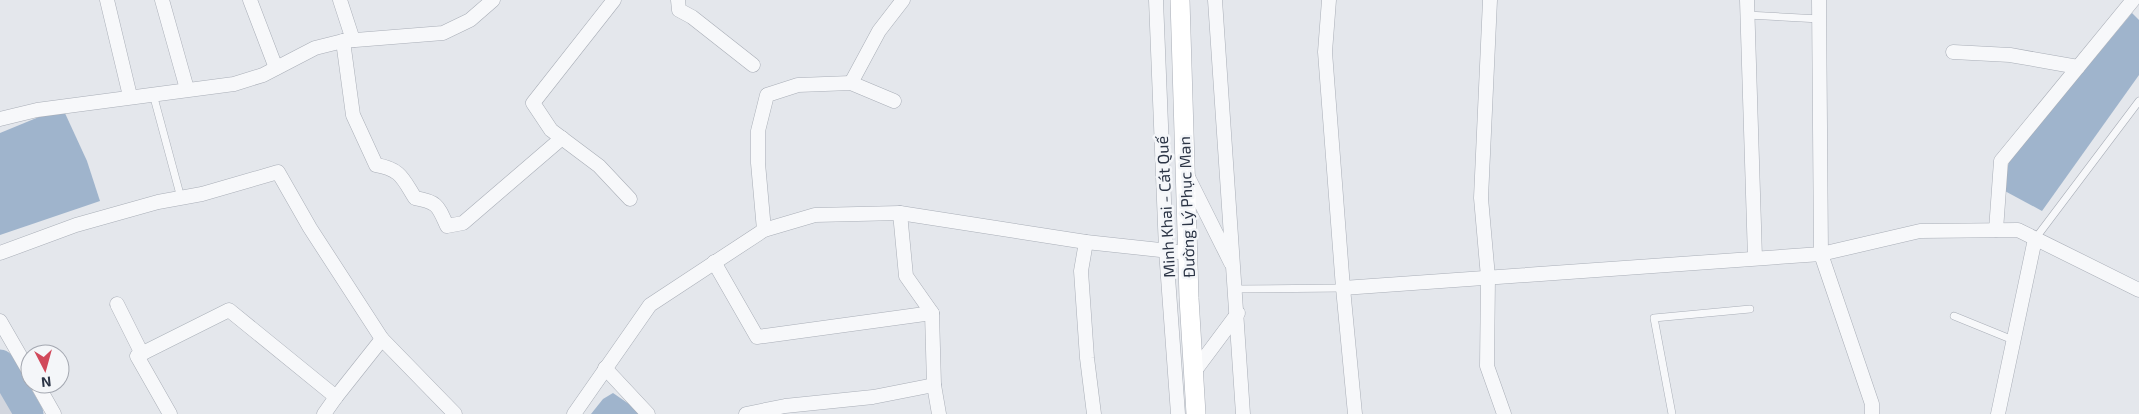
<svg xmlns="http://www.w3.org/2000/svg" width="2139" height="414" viewBox="0 0 2139 414" font-family="'Exo 2',sans-serif">
<rect width="100%" height="100%" fill="#e4e7ec"/>
<polygon fill="#d2d6de" points="0,382 19,414 0,414"/>
<g fill="#9fb4cc">
<polygon points="2132,13 2139,20 2139,75 2042,211 2003,190 2009,161"/>
<polygon points="64,111 87,161 100,201 0,235 0,133 51,112"/>
<polygon points="613,393 629,404 639,414 591,414 603,399"/>
</g>
<g fill="none" stroke-linecap="round" stroke-linejoin="round">
<polyline stroke="#9fb4cc" stroke-width="29" points="0,364 29,414"/>
<g stroke="#a9aeb7" stroke-width="8">
<g id="service">
<polyline points="1747,15 1820,19"/>
<polyline points="153,94 181,198"/>
<polyline points="2035,239 2139,101"/>
<polyline points="1236,289 1343,288"/>
<polyline points="1954,316 2013,340"/>
<polyline points="1672,414 1654,318 1750,309"/>
</g>
</g>
<g stroke="#a9aeb7" stroke-width="15">
<g id="minor">
<polyline points="107,0 130,96"/>
<polyline points="162,0 187,89"/>
<polyline points="250,0 276,68"/>
<polyline points="340,0 353,40"/>
<polyline points="614,0 533,103 551,130 599,166 630,199"/>
<polyline points="678,0 679,10 692,17 753,65"/>
<polyline points="1156,0 1166,250 1178,414"/>
<polyline points="1215,0 1243,414"/>
<polyline points="1329,0 1325,52 1343,288 1355,414"/>
<polyline points="1490,0 1481,198 1488,277 1487,366 1504,414"/>
<polyline points="1747,0 1755,258"/>
<polyline points="1819,0 1821,254 1872,404 1872,414"/>
<path d="M 343,41 L 353,115 L 376,165 C 401,169 403,179 415,198 C 438,202 438,206 447,226 L 463,223 L 562,138"/>
<polyline points="1953,52 2010,55 2078,67"/>
<polyline points="851,83 879,31 903,0"/>
<polyline points="0,119 37,110 234,84 263,75 315,48 343,41 443,33 470,20 493,0"/>
<polyline points="1188,177 1231,263"/>
<polyline points="900,213 906,276 932,313 934,385 939,414"/>
<polyline points="764,230 758,163 758,131 767,95 798,85 851,83 894,101"/>
<polyline points="1996,230 2001,161 2133,0"/>
<polyline points="1086,242 1081,271 1087,358 1094,414"/>
<polyline points="0,253 76,225 158,202 202,194 278,172 310,228 382,339"/>
<polyline points="714,262 757,337 932,313"/>
<polyline points="1343,288 1821,254 1920,231 2018,230 2139,290"/>
<polyline points="117,304 142,354"/>
<polyline points="0,321 30,373"/>
<polyline points="605,368 648,414"/>
<polyline points="1194,372 1238,313"/>
<polyline points="37,384 54,414"/>
<polyline points="170,414 137,356 229,310 336,397 382,339 455,414"/>
<polyline points="324,414 336,397"/>
<polyline points="574,414 650,305 764,230 815,215 900,213 1086,242 1188,253"/>
<polyline points="746,414 785,406 873,397 934,385"/>
<polyline points="1998,414 2035,239"/>
</g>
</g>
<g stroke="#a9aeb7" stroke-width="20">
<polyline id="secondary" points="1180,0 1189,298 1196,414"/>
</g>
<use href="#service" stroke="#f7f8fa" stroke-width="7"/>
<use href="#minor" stroke="#f7f8fa" stroke-width="14"/>
<use href="#secondary" stroke="#fff" stroke-width="19"/>
</g>
<g text-anchor="middle" dominant-baseline="central" stroke-width="5" stroke-linejoin="round" paint-order="stroke">
<g font-size="16" fill="#2b3445" stroke="#f4f6f9">
<text transform="translate(1165 207) rotate(-93)">Minh Khai - Cát Quế</text>
<text transform="translate(1186 207) rotate(-92)">Đường Lý Phục Man</text>
</g>
</g>
<g transform="translate(45 369) rotate(174)"><circle r="24" fill="#f4f6f9" stroke="#a4a8b1"/>
<path d="M0-4L9 19L0 12L-9 19Z" fill="#d1495b"/>
<text y="-8" font-size="14" font-weight="bold" text-anchor="middle" fill="#2b3445">N</text>
</g>
</svg>
